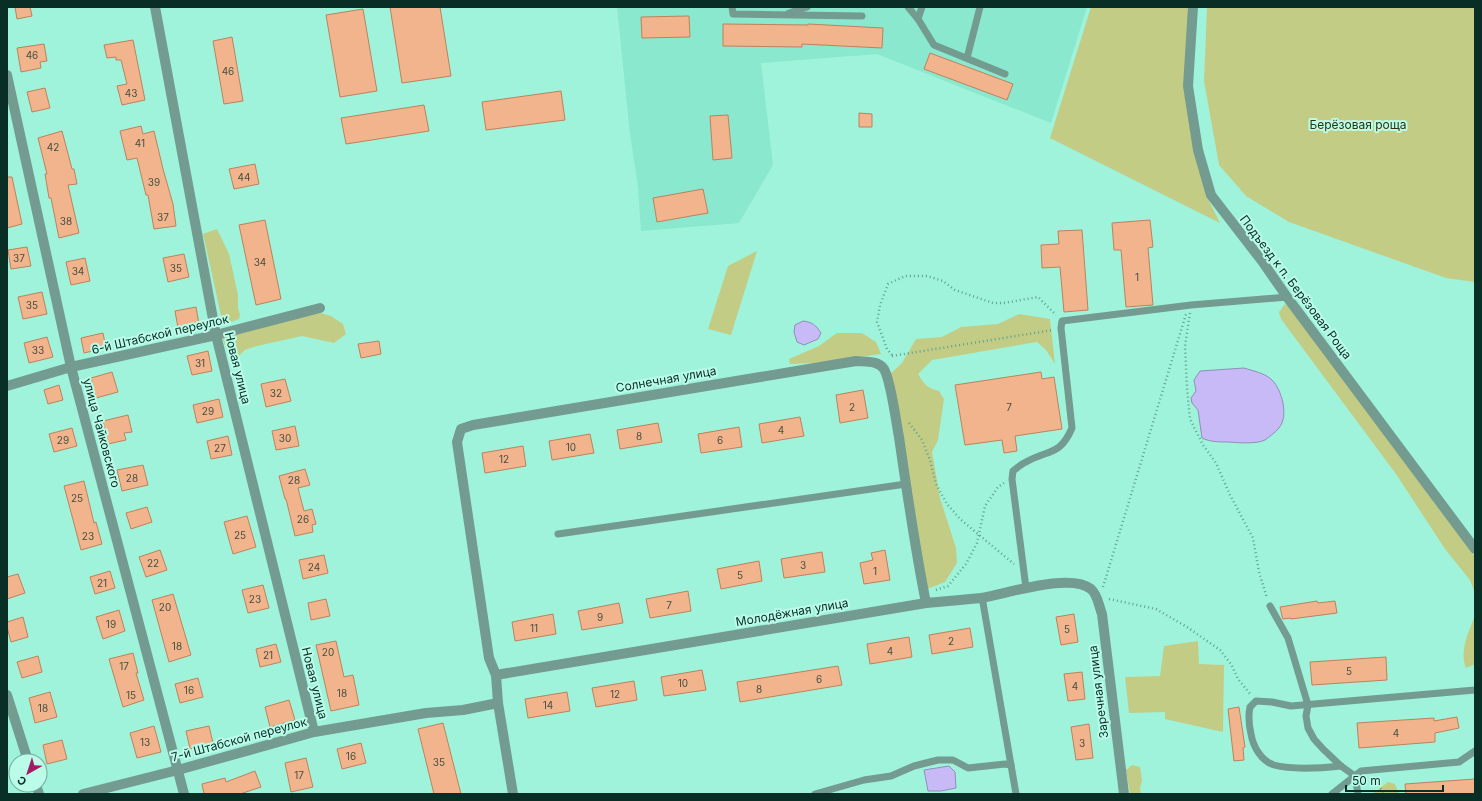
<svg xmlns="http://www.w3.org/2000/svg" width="1482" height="801" viewBox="0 0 1482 801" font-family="Inter,sans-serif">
<rect width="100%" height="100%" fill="#9ff3da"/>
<polygon fill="#89e8cd" points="617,7 1087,7 1051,123 877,54 761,63 773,165 739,223 641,231 638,187 630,134"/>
<g fill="#c3cc85">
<polygon points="1091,7 1189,7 1185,87 1206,195 1220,223 1050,138"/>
<polygon points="1207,7 1475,7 1475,282 1446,278 1289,222 1246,196 1219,165 1204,81"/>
<polygon points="217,229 229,254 238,295 238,309 240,314 239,319 231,322 222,320 203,234"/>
<polygon points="757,251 731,335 708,329 728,266"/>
<polygon points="1285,304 1296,313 1475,557 1475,593 1470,580 1445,549 1396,474 1281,319 1279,312"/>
<polygon points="317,312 331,316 343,324 346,334 334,343 302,336 257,346 245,350 234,360 226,348 222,337"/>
<path d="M 1019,314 L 1050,319 L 1055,364 L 1046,350 L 1037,342 L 932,360 L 918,374 C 924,384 927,388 939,391 L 944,399 L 938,440 L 932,452 L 940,498 L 956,548 L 957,563 L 945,582 L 927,589 L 889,375 L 902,363 L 916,339 L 942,337 L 961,327 L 998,324 Z"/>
<polygon points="837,333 862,333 876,342 881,354 815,363 790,364 789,359 819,346"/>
<path d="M 1475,615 L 1475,664 L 1466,668 C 1459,650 1469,632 1475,615 Z"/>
<polygon points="1198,641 1199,664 1224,665 1223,732 1165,719 1165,712 1129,713 1125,677 1160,676 1164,646"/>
<polygon points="1132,765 1140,767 1142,780 1140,789 1141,794 1130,794 1126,770"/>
<polygon points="1388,782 1395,784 1399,794 1372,794"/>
</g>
<g fill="#c7baf6" stroke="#8e90b8">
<path d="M 803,321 C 812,322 816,325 821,333 L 818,339 L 804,345 L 797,342 L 794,332 L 795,325 Z"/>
<path d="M 1244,368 C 1253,371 1265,373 1272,380 C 1282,390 1289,416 1279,428 C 1276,432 1269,437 1265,440 C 1257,444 1238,443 1229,442 C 1219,442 1210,442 1202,438 L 1198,410 L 1192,403 L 1191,398 L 1196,391 L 1194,380 L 1200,371 Z"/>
<polygon points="949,766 955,772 956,788 941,791 928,791 924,770"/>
</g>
<g fill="#f2b48d" stroke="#bc825c">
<polygon points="15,7 30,7 32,16 17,19"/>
<polygon points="390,7 440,7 451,76 402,83"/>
<polygon points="363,9 377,91 340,97 326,15"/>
<polygon points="689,16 690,37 642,38 641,17"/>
<polygon points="723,24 808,25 808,24 883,28 882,48 802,44 802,47 723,46"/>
<polygon points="232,37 243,101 224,104 213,41"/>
<polygon points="133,40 145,100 122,105 117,86 127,84 121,60 116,60 116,57 107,58 104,45"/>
<polygon points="44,44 47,61 40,62 41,68 21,72 17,48"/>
<polygon points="930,53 1013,84 1007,100 924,69"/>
<polygon points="45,88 50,108 32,112 27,92"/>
<polygon points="561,91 565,120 486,130 482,102"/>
<polygon points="424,105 429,131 346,144 341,118"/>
<polygon points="859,113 872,114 872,127 859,127"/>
<polygon points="728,115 732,158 713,160 710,116"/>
<polygon points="141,126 143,134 154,131 163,169 173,204 176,226 154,229 148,195 146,195 137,158 127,160 120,131"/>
<polygon points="62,131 72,169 74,169 77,184 68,185 79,233 59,238 51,198 49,198 45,174 47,174 38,138"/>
<polygon points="255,164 259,184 234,189 229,169"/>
<polygon points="7,177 12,177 22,224 7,228"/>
<polygon points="703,189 708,213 657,222 653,198"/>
<polygon points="265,220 281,299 256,305 239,225"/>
<polygon points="1150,220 1153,247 1148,248 1153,305 1126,307 1121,250 1114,250 1112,223"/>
<polygon points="1082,230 1088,310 1064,312 1060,267 1042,268 1041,245 1059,244 1058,231"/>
<polygon points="27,247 31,266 11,269 8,250"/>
<polygon points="184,254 189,277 168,282 163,258"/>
<polygon points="85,258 90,281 71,285 66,262"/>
<polygon points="42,292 47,314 23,319 18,297"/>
<polygon points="196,307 199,324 178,328 175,311"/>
<polygon points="103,333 106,348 84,353 81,338"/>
<polygon points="47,337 53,357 29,363 24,343"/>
<polygon points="379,341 381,354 361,358 358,344"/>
<polygon points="208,351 212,371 192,375 187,356"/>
<polygon points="112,372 118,392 96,398 91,378"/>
<polygon points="1041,372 1042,379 1054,377 1062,429 1015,436 1017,451 1004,453 1002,440 965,445 955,385"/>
<polygon points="285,379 291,401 266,407 261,384"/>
<polygon points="59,385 63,400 48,404 44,390"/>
<polygon points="863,390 868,418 840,423 836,395"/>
<polygon points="219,399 223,417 197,423 193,405"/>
<polygon points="128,415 132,432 124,433 126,440 108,444 103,421"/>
<polygon points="800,417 804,436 762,443 759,424"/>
<polygon points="658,423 662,442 620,449 617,430"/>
<polygon points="295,426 299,446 276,450 272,431"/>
<polygon points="739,427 742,447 701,453 698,434"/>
<polygon points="72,428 77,446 54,452 49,434"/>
<polygon points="590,434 594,453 552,460 549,441"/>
<polygon points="228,436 232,455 211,459 207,441"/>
<polygon points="523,446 526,466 485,473 482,453"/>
<polygon points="143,465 148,485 122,491 117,470"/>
<polygon points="305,469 310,485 298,488 304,511 312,509 316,524 312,525 313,532 295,536 286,499 285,499 279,476"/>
<polygon points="84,481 94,523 96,522 102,544 81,550 64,486"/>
<polygon points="147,507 152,522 131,529 126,513"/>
<polygon points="247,516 256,547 233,554 224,522"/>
<polygon points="160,550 167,570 146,577 139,557"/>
<polygon points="885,550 890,580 864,584 860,563 873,560 871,553"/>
<polygon points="822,552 825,572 784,578 781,559"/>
<polygon points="324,555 328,573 303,579 299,560"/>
<polygon points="759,561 762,581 721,589 717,569"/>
<polygon points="110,571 115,588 95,594 90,577"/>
<polygon points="18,574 25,593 7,599 7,577"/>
<polygon points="263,585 269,608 248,613 242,590"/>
<polygon points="688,591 691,611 650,618 646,599"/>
<polygon points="173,594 191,655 169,662 152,600"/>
<polygon points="326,599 330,616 311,620 308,603"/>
<polygon points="1317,601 1318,603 1335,601 1337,613 1291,619 1291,618 1283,619 1282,616 1280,607"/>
<polygon points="619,603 623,623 582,630 578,611"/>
<polygon points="119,610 125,631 103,639 96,617"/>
<polygon points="553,614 556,634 515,641 512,622"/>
<polygon points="1074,614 1078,642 1061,645 1056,617"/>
<polygon points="23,617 28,637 11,642 7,627 7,622"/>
<polygon points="970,628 973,647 932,654 929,635"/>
<polygon points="909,637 912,657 870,664 867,644"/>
<polygon points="336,641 344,677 353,675 359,705 331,711 316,645"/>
<polygon points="276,644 281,662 260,667 256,649"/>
<polygon points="133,653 138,673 136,673 144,700 123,707 109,659"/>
<polygon points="38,656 42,672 22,678 17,662"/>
<polygon points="1386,657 1387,680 1312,685 1310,662"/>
<polygon points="838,666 842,685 740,702 737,682"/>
<polygon points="702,670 706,690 664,696 661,677"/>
<polygon points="1082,672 1085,699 1068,701 1064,674"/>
<polygon points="198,678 203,697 180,703 175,684"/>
<polygon points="634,681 637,700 596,707 592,688"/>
<polygon points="50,692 57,717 35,723 29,698"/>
<polygon points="567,692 570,711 528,718 525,699"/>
<polygon points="289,700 295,720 270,727 265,707"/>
<polygon points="1239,707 1245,747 1243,748 1244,760 1234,761 1228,709"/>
<polygon points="1457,717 1459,728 1435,733 1435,742 1359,748 1357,723 1434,718 1434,721"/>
<polygon points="443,723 461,794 434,794 418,729"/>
<polygon points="1089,724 1093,758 1076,760 1071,727"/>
<polygon points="154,726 161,752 137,758 130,733"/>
<polygon points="209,726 213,743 190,749 186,731"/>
<polygon points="62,740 67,759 47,764 43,745"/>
<polygon points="361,743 366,763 342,769 337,749"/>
<polygon points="306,758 313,787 291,792 285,763"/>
<polygon points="255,771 261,787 240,794 204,794 202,784 225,778 226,782"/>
<polygon points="1475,779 1475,794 1406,794 1405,784"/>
</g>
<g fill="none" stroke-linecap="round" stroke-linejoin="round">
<g stroke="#61a290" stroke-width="2.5" stroke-dasharray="1 3" stroke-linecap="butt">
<polyline points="1190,313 1185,346 1187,388 1190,419 1203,445 1216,463 1230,495 1253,538 1259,572 1267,598"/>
<polyline points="892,355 887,349 877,322 880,305 888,284 905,276 927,276 943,281 955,290 993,303 1004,303 1038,297 1056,315"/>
<polyline points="892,356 1053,330"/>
<polyline points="909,423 922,440 930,460 936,484 947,504 960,519 1014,564"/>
<polyline points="1103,587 1186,314"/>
<polyline points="936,590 948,586 966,564 977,543 985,506 998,487 1004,483"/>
<polyline points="1109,599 1156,609 1187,627 1220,650 1231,664 1238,679 1251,695"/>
<polyline points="1373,779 1385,794"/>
</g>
<g stroke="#739b8f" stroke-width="7">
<polyline points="732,7 733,14 862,16"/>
<polyline points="908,7 918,19 934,45 1005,74"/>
<polyline points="789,13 807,7"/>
<polyline points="918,19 922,7"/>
<polyline points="967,58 980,7"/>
<polyline points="558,534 906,484"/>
<path d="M 1026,588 L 1012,479 L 1013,471 C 1017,468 1021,464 1026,462 C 1049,449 1060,456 1072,428 L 1061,328 L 1062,321 L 1191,305 L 1287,297"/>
<polyline points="982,597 1016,794"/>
<polyline points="1270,606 1288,638 1308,705 1306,716 1308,728 1314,739 1323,749 1341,766 1355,776 1358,794"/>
<path d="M 1341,766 C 1322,768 1292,770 1274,765 C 1261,761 1253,746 1251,734 C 1249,725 1248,716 1250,707 L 1256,701 L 1272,702 L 1291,706 L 1475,690"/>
<polyline points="815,794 864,780 891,776 914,766 938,760 953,760 968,768 1005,764 1011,765"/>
<polyline points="1332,794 1361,771 1459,762 1475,751"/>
</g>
<g stroke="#739b8f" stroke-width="10">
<polyline points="155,7 216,335 314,732"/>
<polyline points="1193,7 1188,86 1198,150 1211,195 1262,261 1287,297 1475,549"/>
<polyline points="7,75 71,367 184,794"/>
<polyline points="7,386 71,367 216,335 320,308"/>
<path d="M 496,675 L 926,603 C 944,601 962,600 981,598 C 1006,594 1070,572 1091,589 C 1098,595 1099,607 1102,614 L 1124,794"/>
<polyline points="7,695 28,761"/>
<polyline points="36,785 39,794"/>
<polyline points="83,794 178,770 314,732 426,713 463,710 498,703"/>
<path d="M 513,794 L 498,703 L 496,675 L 489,658 L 457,442 L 461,429 L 473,425 L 856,361 C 864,362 878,360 884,369 C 891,381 896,422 899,437 C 907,493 915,548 926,603"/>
</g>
</g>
<g text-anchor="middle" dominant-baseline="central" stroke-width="4" stroke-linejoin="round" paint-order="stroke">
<g font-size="10" fill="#435040">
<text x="32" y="55">46</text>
<text x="228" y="71">46</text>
<text x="131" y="93">43</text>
<text x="140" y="143">41</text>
<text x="53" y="147">42</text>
<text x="244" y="177">44</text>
<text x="154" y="182">39</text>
<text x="163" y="217">37</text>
<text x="66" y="221">38</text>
<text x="19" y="258">37</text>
<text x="260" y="262">34</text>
<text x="176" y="268">35</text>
<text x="78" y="271">34</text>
<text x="1137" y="277">1</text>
<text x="32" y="305">35</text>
<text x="38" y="350">33</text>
<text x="200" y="363">31</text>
<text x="276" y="393">32</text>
<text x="852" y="407">2</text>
<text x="1009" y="407">7</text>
<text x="208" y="411">29</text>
<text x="781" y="430">4</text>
<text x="639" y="436">8</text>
<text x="285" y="438">30</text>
<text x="63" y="440">29</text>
<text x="720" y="440">6</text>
<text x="571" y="447">10</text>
<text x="220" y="448">27</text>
<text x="504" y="459">12</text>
<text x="132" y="478">28</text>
<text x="294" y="480">28</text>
<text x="77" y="498">25</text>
<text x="303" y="519">26</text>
<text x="240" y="535">25</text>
<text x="88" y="536">23</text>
<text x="153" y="563">22</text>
<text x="803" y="565">3</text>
<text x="314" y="567">24</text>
<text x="875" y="571">1</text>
<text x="740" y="575">5</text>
<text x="102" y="583">21</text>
<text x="255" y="599">23</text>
<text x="669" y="605">7</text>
<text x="165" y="607">20</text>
<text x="600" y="617">9</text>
<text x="111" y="624">19</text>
<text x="534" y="628">11</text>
<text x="1067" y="629">5</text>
<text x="951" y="641">2</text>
<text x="177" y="646">18</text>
<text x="890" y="651">4</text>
<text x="328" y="652">20</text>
<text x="268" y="655">21</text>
<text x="124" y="666">17</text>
<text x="1349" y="671">5</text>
<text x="819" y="679">6</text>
<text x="683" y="683">10</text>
<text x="1075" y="686">4</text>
<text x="759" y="689">8</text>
<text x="189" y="690">16</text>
<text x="342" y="693">18</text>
<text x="615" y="694">12</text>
<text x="131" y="695">15</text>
<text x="548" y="705">14</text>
<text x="43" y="708">18</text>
<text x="1396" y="733">4</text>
<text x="145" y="742">13</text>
<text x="1082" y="743">3</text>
<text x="351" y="756">16</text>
<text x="439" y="762">35</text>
<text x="299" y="775">17</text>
</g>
<g font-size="12" fill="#2f320f" stroke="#bbfce8">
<text x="1358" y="124">Берёзовая роща</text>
</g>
<g font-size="12" fill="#092e26" stroke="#bbfce8">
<text transform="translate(1296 287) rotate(53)">Подъезд к п. Берёзовая Роща</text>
<text transform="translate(160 334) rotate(-13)">6-й Штабской переулок</text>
<text transform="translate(238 368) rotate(76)">Новая улица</text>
<text transform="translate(666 379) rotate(-10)">Солнечная улица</text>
<text transform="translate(102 433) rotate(75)">улица Чайковского</text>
<text transform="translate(792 612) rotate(-10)">Молодёжная улица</text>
<text transform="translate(315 683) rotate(76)">Новая улица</text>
<text transform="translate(1098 692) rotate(-97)">Заречная улица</text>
<text transform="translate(239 739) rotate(-15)">7-й Штабской переулок</text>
</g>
</g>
<rect width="1482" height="801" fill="none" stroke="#092e26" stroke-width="16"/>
<g transform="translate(28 773) rotate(219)"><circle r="19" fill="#bbfce8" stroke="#74aa9a"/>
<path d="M0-3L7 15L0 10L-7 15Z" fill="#a31a64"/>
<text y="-6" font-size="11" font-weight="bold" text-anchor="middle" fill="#092e26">С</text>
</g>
<path d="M1346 785v6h97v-6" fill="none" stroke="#092e26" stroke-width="2"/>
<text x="1352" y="785" font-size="12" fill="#092e26" stroke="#bbfce8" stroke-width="3" paint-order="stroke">50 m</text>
</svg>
